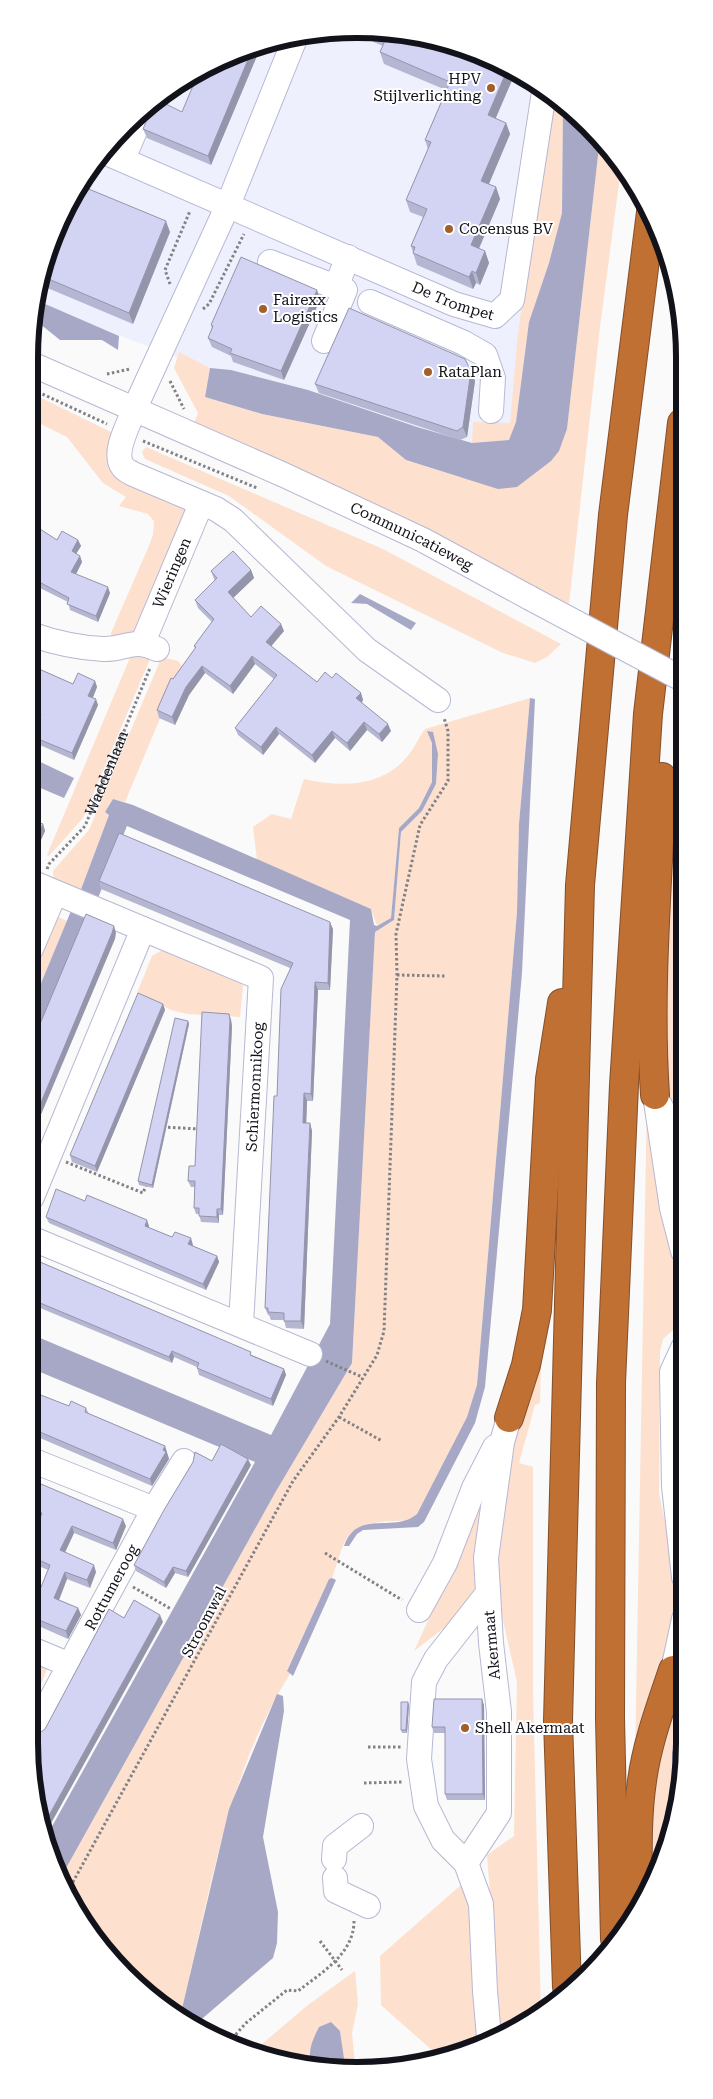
<svg xmlns="http://www.w3.org/2000/svg" width="713" height="2099" viewBox="0 0 713 2099" font-family="'Roboto Serif',serif">
<rect width="100%" height="100%" fill="#fafafa"/>
<polygon fill="#eff0fe" points="378,29 441,40 521,73 588,128 548,437 453,462 36,304 40,272 62,212 96,157 140,110 192,73 251,46 313,32"/>
<g fill="#fde0ce">
<polygon points="549,96 563,107 562,214 549,263 529,322 516,422 509,440 472,443 473,422 510,423 517,343"/>
<path d="M 600,138 L 621,168 L 600,327 L 569,604 L 359,500 L 193,425 L 198,413 L 174,368 L 179,352 L 210,368 L 205,397 L 262,414 L 378,437 L 406,460 L 456,476 L 517,487 C 543,465 555,464 567,429 Z"/>
<path d="M 29,392 L 113,433 C 111,441 107,451 107,460 C 108,483 166,500 185,508 L 188,516 L 140,631 L 113,641 L 111,633 L 148,548 L 153,535 L 154,521 L 148,514 L 119,506 L 126,497 L 103,483 L 67,437 L 29,418 Z"/>
<polygon points="146,447 383,549 561,644 547,657 535,663 503,653 326,566 229,496 145,459 142,452"/>
<polygon points="153,652 83,818 49,856 47,855 132,653"/>
<polygon points="165,658 178,661 182,666 179,674 176,675 174,685 125,802 113,799 105,812 109,815 80,892 54,882 53,871 89,830 160,661"/>
<path d="M 530,698 L 519,824 L 517,912 L 477,1385 L 467,1417 L 417,1514 C 409,1521 402,1521 392,1521 C 342,1524 347,1537 332,1578 L 329,1579 L 287,1670 L 290,1674 C 226,1774 209,1900 181,2013 L 110,1959 L 60,1879 L 275,1493 L 352,1363 L 375,932 L 394,920 L 401,832 L 422,811 L 436,784 L 438,754 L 430,735 L 432,743 L 432,782 L 419,808 L 399,828 L 391,918 L 377,926 L 371,909 L 257,860 L 253,827 L 272,814 L 291,819 L 304,779 C 339,787 380,788 406,758 C 414,750 418,738 425,729 Z"/>
<polygon points="682,726 683,1053 681,1080 683,1099 665,1101 664,938 680,772"/>
<polygon points="54,915 67,921 32,1005 31,970"/>
<polygon points="164,949 240,982 243,986 240,1017 187,1014 171,1010 137,993 152,956"/>
<polygon points="647,1096 667,1220 683,1275 683,1321 663,1339 660,1351 659,1493 674,1565 678,1611 635,1760"/>
<polygon points="666,1134 683,1145 683,1227"/>
<polygon points="538,1355 541,1361 540,1403 535,1405 519,1463 533,1467 533,1691 541,2013 501,2032 487,1855 514,1836 517,1682 499,1603 497,1546 514,1438"/>
<polygon points="485,1498 476,1596 453,1621 414,1651"/>
<polygon points="34,1664 47,1669 35,1700"/>
<polygon points="684,1676 684,1721 672,1752 673,1827 646,1887 653,1756"/>
<polygon points="461,1885 471,1902 482,2040 442,2059 381,2005 380,1956"/>
<polygon points="355,1971 358,2004 352,2033 355,2065 345,2065 340,2031 310,2062 314,2067 255,2050 308,2005"/>
</g>
<g fill="#a7a8c6">
<polygon points="563,107 600,138 567,429 559,451 551,461 517,487 498,489 406,460 378,437 262,414 205,397 210,368 231,370 308,390 417,427 472,443 509,440 516,422 529,322 549,263 562,213"/>
<polygon points="36,300 119,336 118,350 102,340 60,340 34,319"/>
<polygon points="360,594 416,623 411,630 367,604 351,603"/>
<path d="M 530,698 L 535,699 L 522,973 L 485,1387 L 475,1423 L 424,1522 L 418,1527 L 363,1530 L 357,1534 L 349,1546 L 344,1546 C 357,1508 394,1534 417,1514 L 467,1417 L 477,1385 L 517,912 L 519,824 Z"/>
<polygon points="427,731 433,732 438,754 436,784 422,811 401,832 394,920 375,932 352,1363 275,1493 60,1879 54,1868 45,1839 255,1462 33,1369 33,1335 271,1435 330,1324 350,920 127,826 98,898 80,892 109,815 105,812 113,799 133,805 371,909 374,925 377,926 391,918 399,828 419,808 432,782 432,743"/>
<polygon points="30,757 74,778 64,798 31,784"/>
<polygon points="71,911 89,919 32,1054 32,1005"/>
<polygon points="332,1578 336,1580 293,1676 287,1671 329,1579"/>
<polygon points="277,1694 283,1696 284,1711 263,1837 278,1912 277,1943 273,1958 196,2024 181,2013 229,1809"/>
<polygon points="684,1721 684,1743 677,1767 678,1790 673,1827 672,1752"/>
<path d="M 331,2022 L 340,2031 L 345,2065 L 314,2067 C 305,2055 313,2039 319,2027 Z"/>
</g>
<g fill="none" stroke-linecap="round" stroke-linejoin="round">
<g stroke="#b7b8d4" stroke-width="26">
<g id="minor">
<path d="M 296,36 L 228,205 L 134,410 C 129,424 112,453 123,467 C 125,470 130,472 133,474 L 216,509 L 233,520 L 367,650 L 438,700"/>
<path id="s2" d="M 102,151 L 454,304 L 495,316 L 512,300 L 544,92"/>
<polyline points="123,159 145,107"/>
<polyline points="270,262 336,287 348,257"/>
<polyline points="370,302 464,343 485,355 493,378 491,411"/>
<polyline points="324,341 345,290 336,287"/>
<path id="s3" d="M 29,363 L 284,475 L 423,540 L 530,598"/>
<path d="M 30,634 C 53,642 79,648 103,649 C 127,650 131,637 157,649"/>
<path id="s4" d="M 143,642 L 201,504"/>
<polyline points="31,882 143,929 32,1197"/>
<polyline points="143,929 261,978 241,1324"/>
<polyline points="31,949 55,893"/>
<polyline points="655,1095 672,1208 683,1251"/>
<polyline points="660,1105 670,1126 683,1135"/>
<polyline points="33,1239 310,1354"/>
<polyline points="683,1348 672,1372 674,1486 684,1577"/>
<polyline points="34,1461 154,1509"/>
<polyline points="488,1593 436,1659 424,1682 419,1759 426,1806 443,1840 466,1863 481,1904 485,1991 489,2037"/>
<polyline points="419,1610 445,1563 474,1488 495,1447"/>
<polyline points="34,1650 70,1665"/>
<polyline points="673,1670 684,1619"/>
<path id="s5" d="M 35,1729 L 154,1509 L 184,1461"/>
<polyline points="334,1859 335,1846 361,1826"/>
<polyline points="466,1863 499,1813 499,1712 491,1643 486,1558 502,1442 509,1418"/>
<polyline points="335,1878 336,1891 368,1906"/>
</g>
</g>
<g stroke="#844f2b" stroke-width="30">
<g id="highway">
<path d="M 655,1095 C 648,989 658,882 662,777"/>
<polyline points="509,1418 526,1365 537,1310 550,1079 562,1003"/>
<path d="M 638,1904 C 638,1863 636,1821 642,1781 C 647,1743 661,1706 673,1670"/>
<polyline points="615,1939 610,1718 611,1383 624,1085 648,714 682,423"/>
<polyline points="567,1987 558,1721 580,885 613,515 651,212"/>
</g>
</g>
<g stroke="#818186" stroke-width="3" stroke-dasharray="2.5 2.5" stroke-linecap="butt">
<polyline points="170,284 165,270 190,211"/>
<polyline points="203,309 209,304 244,234"/>
<polyline points="107,374 130,369"/>
<polyline points="170,381 184,409"/>
<polyline points="38,392 107,424"/>
<polyline points="143,441 257,488"/>
<path id="s1" d="M 47,869 L 49,864 L 85,826 L 150,668"/>
<polyline points="397,975 445,976"/>
<polyline points="163,1127 199,1129"/>
<polyline points="66,1162 143,1193 147,1183"/>
<polyline points="326,1361 362,1377"/>
<polyline points="339,1417 382,1441"/>
<polyline points="325,1553 402,1600"/>
<polyline points="133,1587 171,1609"/>
<polyline points="368,1747 402,1747"/>
<polyline points="364,1783 402,1782"/>
<polyline points="68,1891 293,1481 339,1417 377,1355 384,1331 397,975 396,934 420,825 448,781 448,731 444,718"/>
<polyline points="320,1941 342,1970"/>
<path d="M 229,2042 L 246,2023 L 287,1990 L 298,1991 C 321,1973 354,1954 354,1921"/>
</g>
<use href="#minor" stroke="#fff" stroke-width="24"/>
<use href="#highway" stroke="#c17034" stroke-width="28"/>
<g stroke="#b7b8d4" stroke-width="26" stroke-linecap="butt">
<polyline id="minor-bridge" points="530,598 682,679"/>
</g>
<use href="#minor-bridge" stroke="#fff" stroke-width="24"/>
</g>
<g fill="#b5b6d2">
<polygon points="378,29 441,40 516,71 495,118 506,123 510,134 489,184 496,187 500,199 479,249 485,251 489,263 480,285 476,283 473,289 417,265 411,246 423,217 410,212 406,200 428,149 425,140 446,90 384,64 380,52 383,46 346,30"/>
<polygon points="262,44 211,165 147,138 143,129 182,112 251,46"/>
<polygon points="170,232 133,324 38,284 40,272"/>
<polygon points="317,290 320,300 284,380 233,362 231,356 212,347 208,338 212,329 211,325"/>
<polygon points="471,371 475,381 467,437 460,440 319,393 315,384"/>
<polygon points="30,540 32,542 57,540 78,540 81,546 76,554 80,556 82,562 76,574 110,593 98,622 70,610 68,602 30,583"/>
<polygon points="251,570 254,578 233,598 251,617 284,631 271,646 317,682 332,678 361,693 363,700 362,703 391,731 382,742 367,730 350,751 335,738 315,763 279,734 263,755 238,735 235,728 274,679 255,664 233,694 205,673 189,695 175,725 159,718 157,710 173,679 195,649 194,646 212,622 198,608 195,600 215,581 214,579 211,571"/>
<polygon points="30,665 73,684 95,681 97,687 93,697 98,705 74,760 33,742 31,736 39,718 30,712"/>
<polygon points="31,820 43,824 45,831 39,844 32,841 31,844"/>
<polygon points="99,881 333,929 330,990 318,990 313,1101 307,1101 306,1123 310,1123 312,1131 304,1329 286,1328 284,1320 271,1320 269,1315 268,1315 265,1308 277,1096 290,968 101,889"/>
<polygon points="163,1004 165,1010 97,1172 72,1162 70,1155"/>
<polygon points="229,1014 231,1020 232,1026 223,1215 219,1215 219,1223 201,1222 199,1214 196,1214 194,1208 195,1187 191,1187 188,1181 195,1166"/>
<polygon points="188,1021 189,1024 153,1188 139,1185 138,1181"/>
<polygon points="85,1201 149,1226 149,1228 172,1237 193,1245 193,1246 217,1256 219,1262 206,1290 49,1223 46,1217"/>
<polygon points="33,1259 284,1369 286,1375 273,1406 199,1375 197,1368 197,1367 174,1357 172,1363 33,1305"/>
<polygon points="33,1392 69,1406 86,1408 89,1414 165,1446 169,1459 152,1486 33,1435"/>
<polygon points="212,1461 251,1465 188,1577 175,1573 166,1588 136,1571 134,1565"/>
<polygon points="34,1481 126,1526 116,1550 74,1533 65,1553 96,1572 90,1588 67,1579 59,1600 78,1608 81,1615 68,1639 34,1624 34,1590 39,1592 48,1570 34,1564 34,1534 40,1519 34,1516"/>
<polygon points="409,1705 407,1733 402,1733 401,1730"/>
<polygon points="484,1705 485,1800 447,1800 445,1794 445,1733 434,1733 432,1727"/>
</g>
<g fill="#9494ab">
<polygon points="262,44 211,165 208,156 254,45"/>
<polygon points="508,68 516,71 492,127 488,115"/>
<polygon points="506,123 510,134 485,193 481,181"/>
<polygon points="496,187 500,199 475,257 471,245"/>
<polygon points="166,221 170,232 133,324 129,313"/>
<polygon points="485,251 489,263 480,285 476,273"/>
<polygon points="472,271 476,283 473,289 469,277"/>
<polygon points="317,290 320,300 284,380 281,371"/>
<polygon points="471,371 475,381 467,437 463,427"/>
<polygon points="78,540 81,546 74,557 72,551"/>
<polygon points="80,556 82,562 74,578 71,572"/>
<polygon points="251,570 254,578 231,600 228,592"/>
<polygon points="108,587 110,593 98,622 96,616"/>
<polygon points="281,624 284,631 268,650 266,642"/>
<polygon points="252,656 255,664 233,694 230,686"/>
<polygon points="202,666 205,673 189,695 175,725 172,717 186,687"/>
<polygon points="95,681 97,687 91,702 88,696"/>
<polygon points="361,693 363,700 359,706 356,698"/>
<polygon points="96,699 98,705 74,760 72,753"/>
<polygon points="364,722 367,730 350,751 347,743"/>
<polygon points="388,724 391,731 382,742 379,734"/>
<polygon points="276,727 279,734 263,755 261,747"/>
<polygon points="332,731 335,738 315,763 312,755"/>
<polygon points="43,824 45,831 39,844 37,837"/>
<polygon points="330,922 333,929 330,990 328,983"/>
<polygon points="114,926 116,933 115,939 32,1136 32,1124"/>
<polygon points="315,982 318,990 313,1101 311,1094"/>
<polygon points="163,1004 165,1010 97,1172 95,1166"/>
<polygon points="229,1014 231,1020 232,1026 223,1215 221,1209"/>
<polygon points="188,1021 189,1024 153,1188 152,1185"/>
<polygon points="304,1093 307,1101 306,1131 303,1123"/>
<polygon points="310,1123 312,1131 304,1329 301,1321"/>
<polygon points="217,1209 219,1215 219,1223 217,1217"/>
<polygon points="147,1220 149,1226 147,1232 145,1226"/>
<polygon points="191,1238 193,1245 191,1250 188,1244"/>
<polygon points="217,1256 219,1262 206,1290 203,1284"/>
<polygon points="172,1351 174,1357 172,1363 169,1357"/>
<polygon points="284,1369 286,1375 273,1406 271,1399"/>
<polygon points="165,1446 169,1459 152,1486 150,1479"/>
<polygon points="248,1459 251,1465 188,1577 186,1571"/>
<polygon points="123,1519 126,1526 116,1550 113,1543"/>
<polygon points="72,1526 74,1533 62,1558 60,1550"/>
<polygon points="94,1565 96,1572 90,1588 87,1580"/>
<polygon points="173,1567 175,1573 166,1588 164,1582"/>
<polygon points="65,1572 67,1579 57,1605 54,1598"/>
<polygon points="78,1608 81,1615 68,1639 66,1631"/>
<polygon points="160,1615 163,1622 44,1836 42,1828"/>
<polygon points="482,1699 484,1705 485,1800 483,1794"/>
<polygon points="408,1702 409,1705 407,1733 406,1730"/>
</g>
<g fill="#d3d4f4" stroke="#9494ab">
<polygon points="378,29 441,40 508,68 488,115 506,123 481,181 496,187 471,245 485,251 476,273 472,271 469,277 413,253 415,247 411,246 427,209 406,200 431,142 425,140 450,82 380,52 386,38 367,30"/>
<polygon points="254,45 208,156 143,129 155,100 156,99 182,112 200,69 251,46"/>
<polygon points="79,185 166,221 129,313 39,275 40,272 62,212"/>
<polygon points="241,257 317,290 281,371 230,353 232,349 208,338 213,326 211,325"/>
<polygon points="349,308 465,359 471,371 463,427 457,431 315,384"/>
<polygon points="40,529 57,540 62,531 78,540 72,551 80,556 71,572 108,587 96,616 67,604 69,598 30,577 30,540 32,542"/>
<polygon points="233,551 251,570 228,592 251,617 261,606 281,624 266,642 317,682 325,672 332,678 336,673 361,693 356,698 388,724 379,734 364,722 347,743 332,731 312,755 276,727 261,747 235,728 277,675 252,656 230,686 202,666 186,687 172,717 157,710 171,678 173,679 196,647 194,646 214,619 195,600 217,578 211,571"/>
<polygon points="30,665 73,684 78,673 95,681 88,696 96,699 72,753 31,736 41,714 30,707"/>
<polygon points="31,820 43,824 37,837 31,835"/>
<polygon points="119,833 330,922 328,983 315,982 311,1094 304,1093 303,1123 310,1123 301,1321 284,1321 284,1313 268,1312 268,1308 265,1308 274,1096 277,1096 281,989 293,963 99,881"/>
<polygon points="86,914 114,926 112,933 32,1124 32,1043"/>
<polygon points="138,993 163,1004 95,1166 70,1155"/>
<polygon points="202,1012 229,1014 230,1020 221,1209 217,1209 217,1217 199,1216 199,1208 194,1208 195,1181 188,1181 189,1166 195,1166"/>
<polygon points="175,1018 188,1021 152,1185 138,1181"/>
<polygon points="56,1189 85,1201 87,1195 116,1207 147,1220 145,1226 172,1237 175,1232 191,1238 188,1244 217,1256 203,1284 46,1217"/>
<polygon points="33,1259 251,1352 250,1355 284,1369 271,1399 197,1368 199,1363 172,1351 169,1357 33,1300"/>
<polygon points="33,1392 69,1406 71,1401 86,1408 85,1412 165,1446 163,1450 166,1452 150,1479 33,1429"/>
<polygon points="221,1444 248,1459 186,1571 173,1567 164,1582 134,1565 164,1510 193,1462 195,1452 212,1461"/>
<polygon points="34,1481 123,1519 113,1543 72,1526 60,1550 94,1565 87,1580 65,1572 54,1598 78,1608 66,1631 34,1618 34,1590 39,1592 50,1565 34,1558 34,1534 42,1513 34,1510"/>
<polygon points="134,1600 160,1615 42,1828 35,1806 35,1738 37,1735 45,1729 109,1609 124,1618"/>
<polygon points="434,1699 482,1699 483,1794 445,1794 445,1727 432,1727"/>
<polygon points="401,1702 408,1702 406,1730 401,1730"/>
</g>
<g fill="#a25f2e" stroke="#fff" stroke-width="2">
<circle cx="491" cy="88" r="5"/>
<circle cx="449" cy="229" r="5"/>
<circle cx="263" cy="309" r="5"/>
<circle cx="428" cy="372" r="5"/>
<circle cx="465" cy="1728" r="5"/>
</g>
<g text-anchor="middle" dominant-baseline="central" stroke-width="4" stroke-linejoin="round" paint-order="stroke">
<g font-size="15" fill="#12121b" stroke="#fff" text-anchor="start">
<text x="481" y="79" text-anchor="end">HPV<tspan x="481" dy="17">Stijlverlichting</tspan></text>
<text x="459" y="229">Cocensus BV</text>
<text x="273" y="300">Fairexx<tspan x="273" dy="17">Logistics</tspan></text>
<text x="438" y="372">RataPlan</text>
<text x="475" y="1728">Shell Akermaat</text>
</g>
<g font-size="15" fill="#12121b" stroke="#fff">
<text stroke="none"><textPath href="#s2" startOffset="382">De Trompet</textPath></text>
<text stroke="none"><textPath href="#s3" startOffset="420">Communicatieweg</textPath></text>
<text stroke="none"><textPath href="#s4" startOffset="75">Wieringen</textPath></text>
<text stroke="none"><textPath href="#s1" startOffset="115">Waddenlaan</textPath></text>
<text transform="translate(255 1087) rotate(-87)">Schiermonnikoog</text>
<text stroke="none"><textPath href="#s5" startOffset="161">Rottumeroog</textPath></text>
<text transform="translate(204 1622) rotate(-62)">Stroomwal</text>
<text transform="translate(492 1645) rotate(-95)">Akermaat</text>
</g>
</g>
<path d="M0 0H713V2099H0ZM357 38H357A319 319 0 0 1 676 357V1743A319 319 0 0 1 357 2062H357A319 319 0 0 1 38 1743V357A319 319 0 0 1 357 38Z" fill="#fff" fill-rule="evenodd"/>
<path fill="none" stroke="#12121b" stroke-width="6" d="M357 38H357A319 319 0 0 1 676 357V1743A319 319 0 0 1 357 2062H357A319 319 0 0 1 38 1743V357A319 319 0 0 1 357 38Z"/>
</svg>
